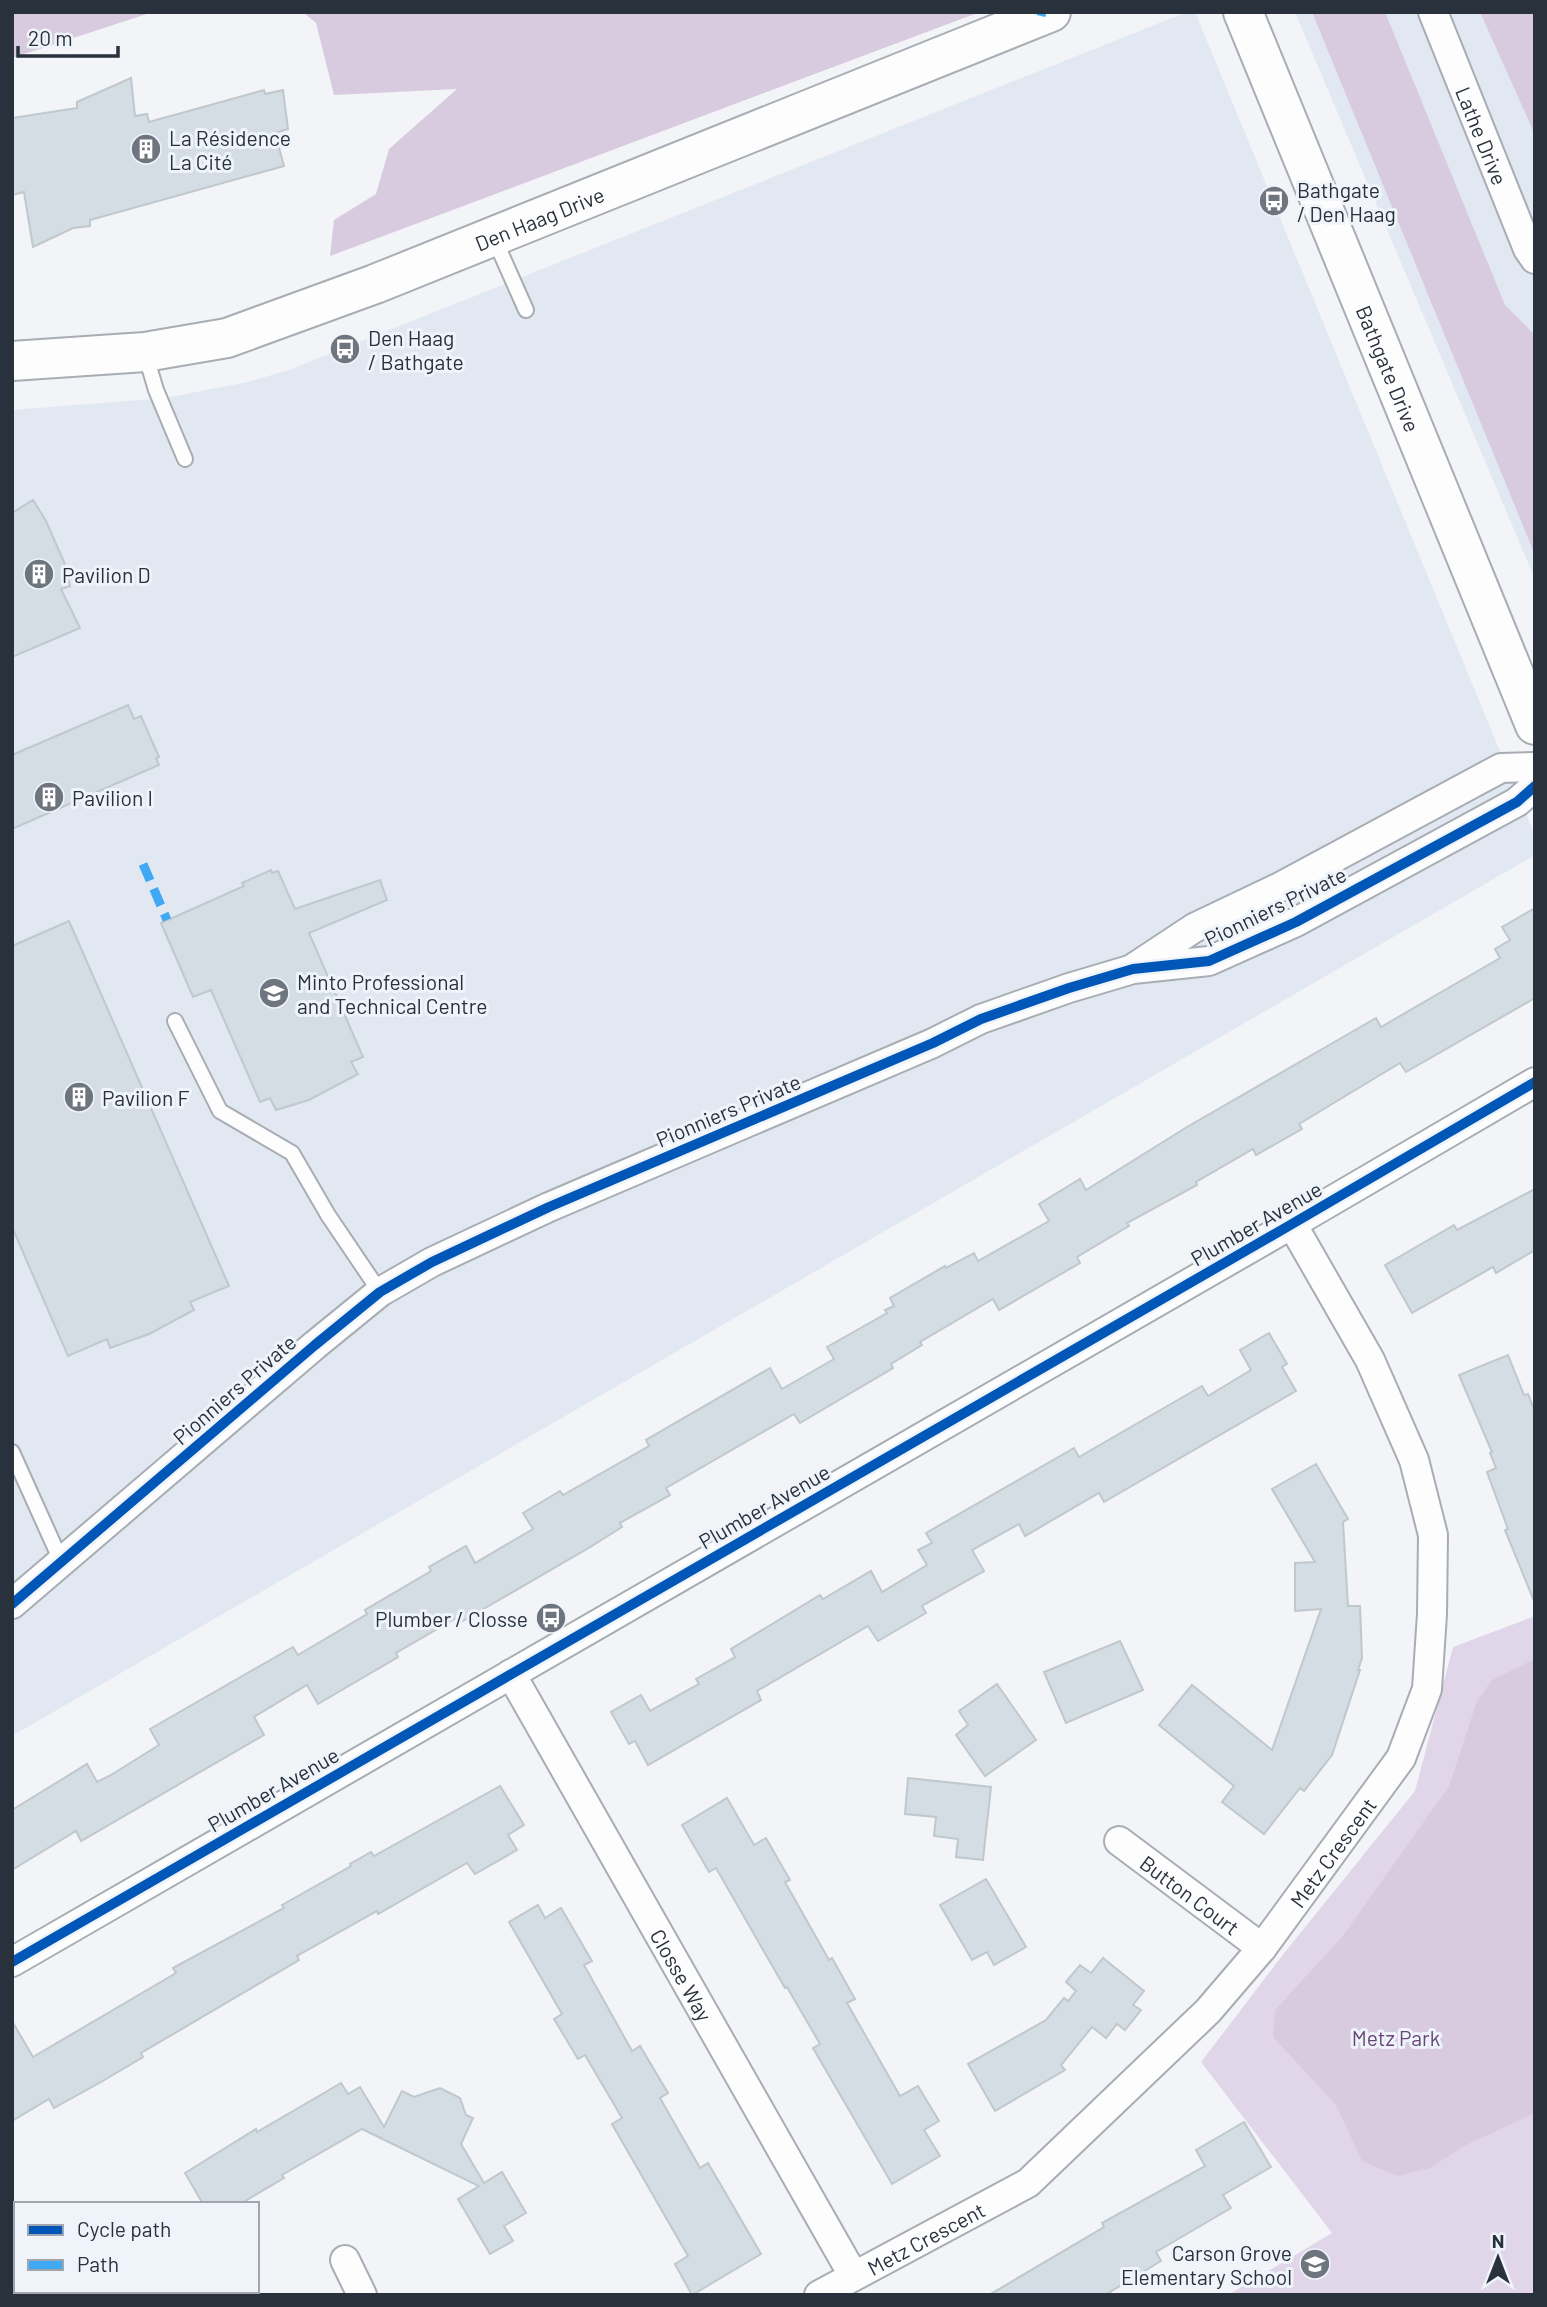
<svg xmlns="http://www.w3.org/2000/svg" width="1547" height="2307" viewBox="0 0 1547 2307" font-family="Barlow,sans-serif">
<rect width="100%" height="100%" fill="#f2f4f7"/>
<g fill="#e1e8f2">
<polygon points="1187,12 1195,12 1535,836 1535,855 12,1736 12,410 165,398 248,382 289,370"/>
<polygon points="1295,12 1535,12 1535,578 1529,565"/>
</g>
<polygon fill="#e1d6e9" points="1535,1616 1535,2295 1228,2295 1332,2233 1201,2062 1285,1952 1415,1791 1453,1647"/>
<g fill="#d8cbe0">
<polygon points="12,12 153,12 12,58"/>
<polygon points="303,12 980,12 330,256 334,220 376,194 389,149 457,89 334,95 316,23"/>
<polygon points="1312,12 1385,12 1505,305 1535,335 1535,555"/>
<polygon points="1480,12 1535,12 1535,135"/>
<polygon points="1535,1659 1535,2113 1466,2145 1430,2168 1397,2176 1362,2161 1336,2105 1273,2037 1275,2010 1342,1937 1449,1786 1477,1701 1492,1680"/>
</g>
<g fill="#d3dde3" stroke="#c0c8cd" stroke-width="2">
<polygon points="131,78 135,116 147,114 149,122 264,90 265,94 283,90 288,129 275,133 284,166 90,220 90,226 73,228 33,247 24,192 12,195 12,118 77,108 77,102"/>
<polygon points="33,500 46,521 64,562 70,586 61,589 80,628 12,657 12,513"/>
<polygon points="128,705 134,719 141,716 159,757 156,758 159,765 12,829 12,755"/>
<polygon points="271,870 272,873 278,871 295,909 380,880 387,900 309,933 363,1057 351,1062 358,1074 309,1100 276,1110 270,1098 260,1102 211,990 193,997 161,923 244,886 242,883"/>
<polygon points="1535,908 1535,998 1406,1072 1400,1063 1299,1124 1302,1129 1256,1155 1253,1149 1196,1182 1197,1185 1127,1223 1129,1226 1077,1257 1080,1263 999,1310 993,1299 920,1342 922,1345 891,1364 893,1368 800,1423 794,1414 666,1488 670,1495 620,1523 622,1527 592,1546 461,1622 458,1617 396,1653 398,1657 318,1704 307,1685 254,1717 264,1735 81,1841 76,1831 12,1870 12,1810 87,1764 97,1782 111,1775 159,1745 150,1729 293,1647 298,1655 367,1614 365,1610 431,1571 429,1567 466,1546 475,1563 533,1529 523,1513 560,1491 563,1495 649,1446 646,1440 770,1368 782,1389 834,1359 827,1347 887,1313 885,1310 894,1306 890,1298 945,1266 946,1268 974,1253 978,1261 1049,1221 1039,1204 1080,1179 1086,1190 1187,1127 1376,1018 1381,1027 1500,958 1495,949 1510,940 1502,927"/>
<polygon points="69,921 229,1286 190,1302 194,1310 149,1334 110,1348 107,1339 68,1356 12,1227 12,946"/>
<polygon points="1535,1189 1535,1250 1496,1273 1493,1267 1412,1313 1385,1265 1454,1225 1457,1230"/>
<polygon points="1269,1333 1287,1364 1282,1367 1296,1391 1104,1502 1099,1493 1025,1536 1019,1524 972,1550 984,1571 922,1606 926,1613 878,1641 868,1626 757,1691 761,1700 648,1765 635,1741 629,1744 611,1712 641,1695 650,1711 699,1684 696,1679 735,1657 731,1649 820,1595 823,1599 871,1571 882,1592 927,1565 918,1550 932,1543 926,1533 1074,1448 1079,1457 1202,1386 1208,1396 1251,1370 1240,1350"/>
<polygon points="1508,1355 1524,1395 1528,1394 1535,1412 1534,1601 1505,1530 1508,1529 1487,1472 1496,1468 1490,1453 1492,1452 1459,1375"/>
<polygon points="1316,1464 1348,1519 1343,1522 1348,1606 1360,1606 1362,1658 1358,1670 1360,1670 1332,1755 1304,1791 1300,1788 1264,1834 1222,1802 1234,1786 1159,1725 1192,1685 1272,1750 1321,1609 1295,1611 1295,1563 1315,1562 1272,1489"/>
<polygon points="1120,1641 1143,1690 1066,1723 1044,1672"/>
<polygon points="997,1684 1036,1740 985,1776 956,1735 968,1725 959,1711"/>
<polygon points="908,1778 991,1787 983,1860 956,1857 958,1839 934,1836 936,1817 905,1814"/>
<polygon points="500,1786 524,1825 508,1835 517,1850 475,1874 467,1863 378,1914 377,1911 297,1956 299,1960 141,2053 143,2057 101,2082 54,2108 49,2099 12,2121 12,2021 33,2057 176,1973 173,1968 284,1908 282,1905 351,1866 350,1864 371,1852 374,1856"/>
<polygon points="727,1798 754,1845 766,1838 790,1880 785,1882 829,1960 832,1958 855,1999 847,2003 900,2096 918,2086 939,2121 924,2130 940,2156 892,2184 813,2048 820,2044 787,1987 785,1988 716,1868 709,1872 682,1825"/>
<polygon points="986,1879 1026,1947 994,1965 987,1952 972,1960 940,1905"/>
<polygon points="538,1905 545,1918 561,1908 592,1961 584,1965 632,2051 640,2046 668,2093 660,2098 700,2168 708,2163 761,2254 692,2295 675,2264 688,2256 612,2124 622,2118 585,2055 578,2059 554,2019 562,2014 509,1922"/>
<polygon points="1103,1958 1144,1991 1133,2005 1141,2010 1125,2030 1117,2024 1106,2038 1092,2027 1061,2065 1065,2070 995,2111 968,2064 1046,2020 1064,1998 1068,2001 1076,1991 1066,1982 1080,1965 1091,1973"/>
<polygon points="341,2083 348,2094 360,2087 384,2127 402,2091 414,2097 440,2088 460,2098 466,2115 473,2118 461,2144 484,2183 502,2172 526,2213 504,2226 513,2241 490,2254 458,2199 479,2186 362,2129 282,2175 284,2178 240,2204 203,2204 185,2173 256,2129 257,2132"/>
<polygon points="1244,2122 1271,2167 1223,2195 1231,2208 1156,2252 1161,2261 1105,2295 989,2295 1104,2227 1102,2223 1205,2166 1196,2150"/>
</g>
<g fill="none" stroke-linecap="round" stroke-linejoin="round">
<g stroke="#a8adb4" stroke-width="18">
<g id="lane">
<polyline points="494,238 526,310"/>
<polyline points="145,353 156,390 185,459"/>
<polyline points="175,1021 220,1111 292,1153 328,1215 380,1292"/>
<polyline points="12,1452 62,1563"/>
</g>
</g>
<g stroke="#a8adb4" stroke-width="32">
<g id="street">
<path id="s1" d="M 1433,12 L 1528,249 L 1535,259"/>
<polyline points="1135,967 1194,928 1278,888 1501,768 1535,767"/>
<polyline points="12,1604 315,1345 380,1292 432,1262 549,1207 933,1043 981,1019 1069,988 1133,969 1209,961 1296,922 1517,802 1535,786"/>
<path id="s2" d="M 511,1674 L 853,2275"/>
<path id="s3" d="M 1119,1841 L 1262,1948"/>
<polyline points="12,1962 1292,1224 1535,1082"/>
<polyline points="345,2260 362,2295"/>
<path id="s4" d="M 819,2295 L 1028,2183 L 1208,2011 L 1262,1948 L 1401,1758 L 1427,1689 L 1432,1614 L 1433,1535 L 1414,1460 L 1370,1360 L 1292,1224"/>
</g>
</g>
<g stroke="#a8adb4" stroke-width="42">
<g id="secondary">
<path id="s5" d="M 1243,12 L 1535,725"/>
<path id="s6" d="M 12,361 L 145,352 L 227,338 L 375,284 L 1051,12"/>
</g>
</g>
<use href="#lane" stroke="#fdfdfe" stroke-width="14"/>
<use href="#street" stroke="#fdfdfe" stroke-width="28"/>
<use href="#secondary" stroke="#fdfdfe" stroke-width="38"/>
<g stroke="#3fa9f5" stroke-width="9" stroke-dasharray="18 9" stroke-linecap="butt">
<polyline points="1041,16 1042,12"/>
<polyline points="143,864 167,920"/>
</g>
<g stroke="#eff4fa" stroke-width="15">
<g id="cycleway">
<polyline points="12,1604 315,1345 380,1292 432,1262 549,1207 933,1043 981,1019 1069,988 1133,969 1209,961 1296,922 1517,802 1535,786"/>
<polyline points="12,1962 1292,1224 1535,1082"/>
</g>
</g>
<use href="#cycleway" stroke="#0057b8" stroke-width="10"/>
</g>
<defs>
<g id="building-disc" transform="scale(1.575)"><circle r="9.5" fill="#6f757e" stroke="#eff4fa"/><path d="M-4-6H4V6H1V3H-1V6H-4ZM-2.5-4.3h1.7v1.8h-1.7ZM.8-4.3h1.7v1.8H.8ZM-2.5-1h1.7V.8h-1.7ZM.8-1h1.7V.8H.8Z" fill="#fff"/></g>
<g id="bus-disc" transform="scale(1.575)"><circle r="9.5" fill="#6f757e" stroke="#eff4fa"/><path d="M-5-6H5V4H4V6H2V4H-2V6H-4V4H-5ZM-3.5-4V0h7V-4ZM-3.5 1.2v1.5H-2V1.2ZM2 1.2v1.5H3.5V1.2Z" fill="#fff"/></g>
<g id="school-disc" transform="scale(1.575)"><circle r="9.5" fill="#6f757e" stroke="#eff4fa"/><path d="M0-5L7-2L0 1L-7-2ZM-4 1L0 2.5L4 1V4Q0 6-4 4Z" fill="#fff"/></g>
</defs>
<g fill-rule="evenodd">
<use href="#building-disc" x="146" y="149"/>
<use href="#bus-disc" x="1274" y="201"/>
<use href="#bus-disc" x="345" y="349"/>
<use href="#building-disc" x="39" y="574"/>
<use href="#building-disc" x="49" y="797"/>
<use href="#school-disc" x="274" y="993"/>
<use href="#building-disc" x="79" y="1097"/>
<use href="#bus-disc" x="551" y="1618"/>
<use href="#school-disc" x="1315" y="2264"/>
</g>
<g text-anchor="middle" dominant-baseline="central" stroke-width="6" stroke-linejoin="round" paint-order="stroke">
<g font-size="21" fill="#29313d" stroke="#eff4fa">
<text stroke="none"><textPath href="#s1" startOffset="133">Lathe Drive</textPath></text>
<text stroke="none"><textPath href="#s6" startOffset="551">Den Haag Drive</textPath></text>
<text stroke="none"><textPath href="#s5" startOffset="385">Bathgate Drive</textPath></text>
<text transform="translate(1275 906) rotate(-26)">Pionniers Private</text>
<text transform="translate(728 1110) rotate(-23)">Pionniers Private</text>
<text transform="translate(1256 1223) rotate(-30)">Plumber Avenue</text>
<text transform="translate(234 1389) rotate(-41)">Pionniers Private</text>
<text transform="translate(764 1506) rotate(-30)">Plumber Avenue</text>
<text transform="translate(273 1789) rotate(-30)">Plumber Avenue</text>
<text stroke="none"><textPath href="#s4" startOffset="688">Metz Crescent</textPath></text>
<text stroke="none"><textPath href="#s3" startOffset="89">Button Court</textPath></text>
<text stroke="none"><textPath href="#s2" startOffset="346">Closse Way</textPath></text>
<text stroke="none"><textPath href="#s4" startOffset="121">Metz Crescent</textPath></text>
</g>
<g font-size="21" fill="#29313d" stroke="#eff4fa" text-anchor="start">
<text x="169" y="137">La Résidence<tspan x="169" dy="24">La Cité</tspan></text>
<text x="1297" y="189">Bathgate<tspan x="1297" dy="24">/ Den Haag</tspan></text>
<text x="368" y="337">Den Haag<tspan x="368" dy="24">/ Bathgate</tspan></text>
<text x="62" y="574">Pavilion D</text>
<text x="72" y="797">Pavilion I</text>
<text x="297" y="981">Minto Professional<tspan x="297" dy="24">and Technical Centre</tspan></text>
<text x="102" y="1097">Pavilion F</text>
<text x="528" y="1618" text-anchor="end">Plumber / Closse</text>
<text x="1292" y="2252" text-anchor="end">Carson Grove<tspan x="1292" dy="24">Elementary School</tspan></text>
</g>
<g font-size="21" fill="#684678" stroke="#eff4fa">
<text x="1396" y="2037">Metz Park</text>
</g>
</g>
<rect width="1547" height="2307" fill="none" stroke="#29313d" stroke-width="28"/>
<rect x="14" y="2202" width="245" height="91" fill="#eff4fa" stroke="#a0a6ae" stroke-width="2"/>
<rect x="28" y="2225" width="35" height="10" fill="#0057b8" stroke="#a0a6ae" stroke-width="2"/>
<text x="77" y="2237" font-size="21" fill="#29313d">Cycle path</text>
<rect x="28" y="2260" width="35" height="10" fill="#3fa9f5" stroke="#a0a6ae" stroke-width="2"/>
<text x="77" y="2272" font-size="21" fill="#29313d">Path</text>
<g transform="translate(1498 2258)" stroke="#eff4fa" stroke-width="5" paint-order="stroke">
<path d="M0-5L12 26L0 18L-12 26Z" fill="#29313d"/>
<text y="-10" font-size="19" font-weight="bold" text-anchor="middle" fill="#29313d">N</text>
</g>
<path d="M18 46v10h100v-10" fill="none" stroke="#29313d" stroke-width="3.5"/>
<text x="28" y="46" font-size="21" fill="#29313d" stroke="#eff4fa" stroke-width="5" paint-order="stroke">20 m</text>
</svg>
